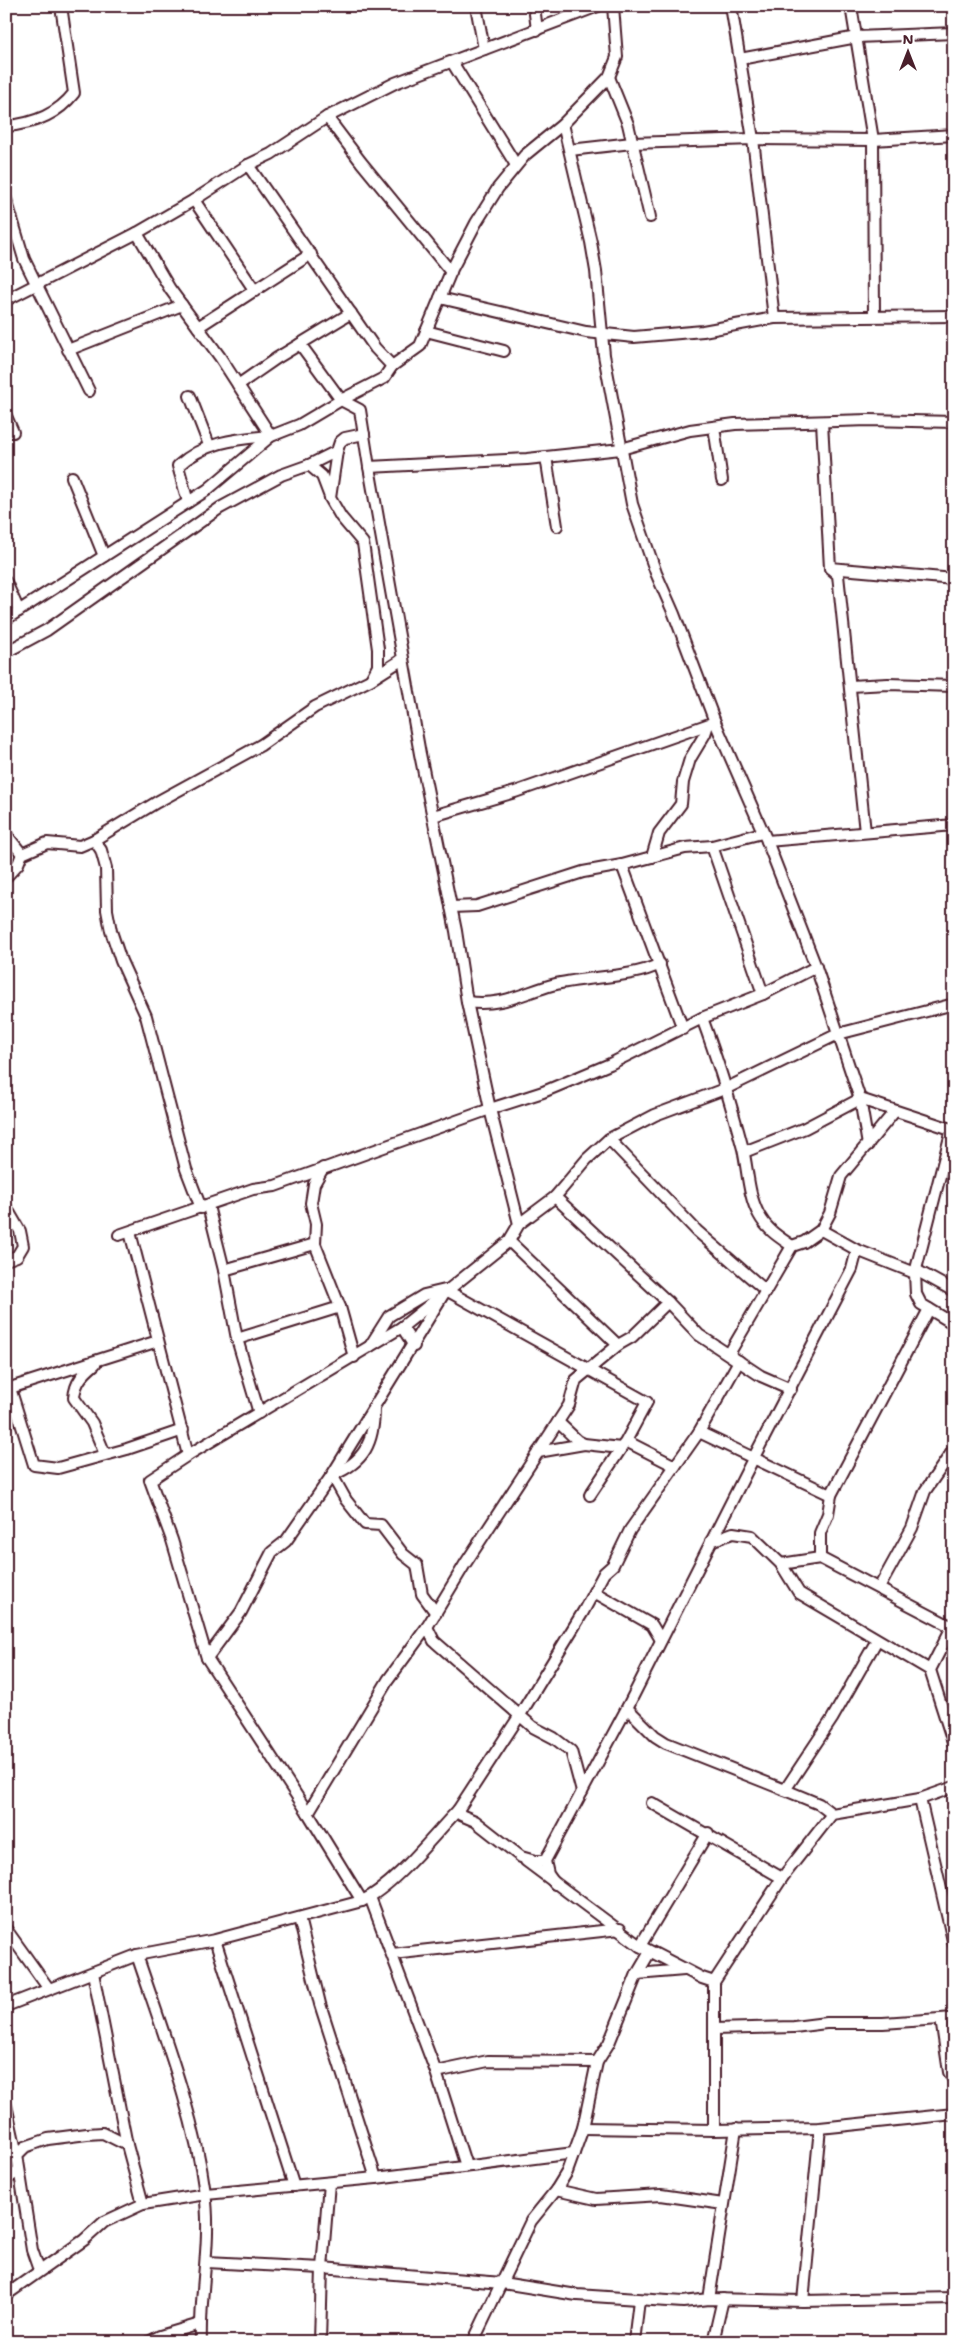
<svg xmlns="http://www.w3.org/2000/svg" width="960" height="2348" viewBox="0 0 960 2348" font-family="'Shantell Sans',sans-serif">
<rect width="100%" height="100%" fill="#fff"/>
<filter id="ink" filterUnits="userSpaceOnUse"><feTurbulence type="fractalNoise" baseFrequency=".02" numOctaves="2"/><feDisplacementMap in="SourceGraphic" scale="10" xChannelSelector="R" yChannelSelector="G"/><feConvolveMatrix kernelMatrix="1 2 1 2 8 2 1 2 1" color-interpolation-filters="sRGB"/></filter>
<g filter="url(#ink)">
<g fill="none" stroke-linecap="round" stroke-linejoin="round">
<g stroke="#4a1f2b" stroke-width="14">
<g id="street">
<polyline points="476,6 484,49"/>
<polyline points="534,6 537,30"/>
<polyline points="731,6 753,139 774,318"/>
<polyline points="851,6 873,140 874,316"/>
<polyline points="740,59 857,37 954,33"/>
<polyline points="452,62 516,165"/>
<polyline points="609,77 628,124 650,217"/>
<polyline points="327,117 361,162 451,272"/>
<polyline points="563,124 591,242 596,271 604,355 632,504 656,573 674,614 715,722 767,841 816,967 860,1099 868,1145"/>
<path d="M 6,126 C 33,124 57,115 74,93 L 61,6"/>
<polyline points="570,150 632,143 753,139 873,140 954,135"/>
<polyline points="248,165 375,348 392,366"/>
<polyline points="6,199 24,259 89,391"/>
<polyline points="194,200 255,291"/>
<path d="M 137,233 L 170,289 L 220,357 L 271,436 C 237,439 205,441 178,466 L 188,502"/>
<polyline points="440,298 586,332 634,337 703,331 774,318 954,316"/>
<polyline points="6,300 137,233 194,200 248,165 271,154 327,117 395,83 598,6"/>
<polyline points="198,327 311,254"/>
<polyline points="426,331 504,351"/>
<polyline points="300,344 341,400 384,378 392,366 420,346 452,269 476,223 498,188 525,155 563,124 609,77 617,57 613,6"/>
<polyline points="68,350 182,305"/>
<polyline points="238,385 277,358 351,313"/>
<polyline points="190,396 209,445"/>
<polyline points="6,416 13,432"/>
<polyline points="822,422 830,568 838,575 865,832"/>
<polyline points="714,427 722,480"/>
<polyline points="364,434 345,438 340,442 337,451 330,498 341,517 363,543 378,649 378,666 371,679"/>
<polyline points="546,457 557,526"/>
<polyline points="309,465 322,476 330,497"/>
<polyline points="369,467 420,754 456,931 467,1002 490,1109 519,1224"/>
<polyline points="72,477 104,556"/>
<polyline points="830,568 954,579"/>
<polyline points="6,582 19,611"/>
<polyline points="6,619 207,490 271,436 299,425 341,400 360,410 369,467 527,459 621,449 690,430 735,424 869,420 954,422"/>
<polyline points="6,652 47,630 220,508 281,475 309,465 337,451"/>
<polyline points="850,686 888,684 954,686"/>
<polyline points="433,816 515,792 715,722"/>
<polyline points="6,834 22,854"/>
<polyline points="94,840 101,850 106,868 107,910 111,931 121,961 146,1016 186,1169 201,1208"/>
<polyline points="767,841 954,825"/>
<polyline points="712,846 763,994"/>
<polyline points="652,857 659,833 681,804 683,782 690,759 705,734 708,725"/>
<polyline points="622,865 683,1029"/>
<polyline points="6,877 18,864 22,854 47,843 80,846 94,840 157,802 261,745 315,707 370,680 403,659"/>
<polyline points="451,907 477,906 583,872 622,865 685,848 712,846 762,833"/>
<path d="M 467,1002 C 500,1007 521,994 552,985 C 585,976 630,979 660,964"/>
<path d="M 702,1018 C 718,1061 731,1104 743,1149 C 748,1171 748,1195 759,1215 C 767,1230 779,1237 792,1246"/>
<polyline points="952,1129 915,1273 916,1294 921,1304 954,1324"/>
<polyline points="609,1139 697,1231 765,1290"/>
<polyline points="744,1152 805,1128 860,1099 954,1130"/>
<polyline points="323,1168 314,1184 311,1203 316,1224 315,1244 340,1307 354,1357"/>
<polyline points="555,1197 668,1302"/>
<polyline points="208,1206 224,1270 237,1339 259,1413"/>
<polyline points="6,1207 20,1231 23,1246 17,1256 6,1260"/>
<polyline points="821,1230 857,1250 915,1273"/>
<polyline points="130,1232 188,1455"/>
<polyline points="119,1235 253,1189 275,1186 490,1109 543,1092 610,1064 702,1018 763,994 816,967"/>
<polyline points="509,1241 618,1345"/>
<polyline points="224,1270 315,1244"/>
<polyline points="916,1270 954,1291"/>
<polyline points="929,1309 831,1495 828,1514 820,1533 820,1558 952,1627"/>
<polyline points="402,1327 414,1346"/>
<polyline points="237,1339 340,1307"/>
<polyline points="158,1341 10,1388 34,1465 58,1468 127,1449 183,1430"/>
<polyline points="370,1346 389,1316 424,1295 445,1290"/>
<polyline points="729,1354 792,1246 804,1242 821,1230 830,1213 841,1176 895,1111"/>
<path d="M 95,1364 C 83,1374 75,1382 74,1398 L 92,1423 L 105,1454"/>
<path d="M 374,1408 C 374,1442 365,1462 332,1475 L 346,1500 L 365,1524 L 381,1525 L 403,1554 L 417,1565 L 422,1594 L 436,1613"/>
<polyline points="558,1422 578,1441 584,1444 621,1448"/>
<polyline points="699,1432 831,1495"/>
<polyline points="538,1452 584,1444"/>
<polyline points="590,1495 624,1444"/>
<polyline points="711,1541 733,1533 752,1536 781,1564 799,1593 930,1670"/>
<polyline points="781,1564 820,1558"/>
<polyline points="879,1588 912,1528 925,1491 954,1449"/>
<polyline points="594,1592 652,1625 661,1640"/>
<polyline points="954,1623 930,1670 954,1745"/>
<polyline points="427,1627 434,1641 533,1727 554,1738 571,1751 582,1792"/>
<polyline points="207,1658 241,1612 272,1552 286,1541 332,1475 446,1290 647,1402 626,1441 675,1466"/>
<polyline points="627,1708 655,1736 666,1743 785,1790 819,1804 832,1814"/>
<polyline points="785,1790 832,1719 877,1640"/>
<polyline points="920,1799 954,1945"/>
<polyline points="652,1803 782,1878"/>
<polyline points="308,1813 388,1680 427,1627 465,1564 569,1405 576,1380 618,1345 632,1337 668,1302 699,1335 761,1376 791,1389"/>
<polyline points="526,1861 640,1946 702,1978 714,1982"/>
<polyline points="545,1861 535,1861 521,1857 475,1821 461,1815 458,1810 520,1715 583,1612 604,1573 613,1565 630,1530 699,1432 739,1361"/>
<polyline points="555,1884 548,1874 545,1861 627,1708 753,1459 852,1269 857,1250"/>
<polyline points="370,1897 436,2072 466,2166"/>
<polyline points="362,1901 308,1813 207,1658 172,1540 150,1480 188,1455 402,1327 509,1241 519,1224 555,1197 587,1159 609,1139 655,1115 727,1088 838,1034 954,1004"/>
<polyline points="299,1918 320,2004 376,2178"/>
<polyline points="6,1929 49,1989"/>
<polyline points="215,1940 294,2186"/>
<polyline points="640,1946 708,1833"/>
<polyline points="392,1954 620,1929"/>
<path d="M 137,1955 C 163,2033 194,2112 205,2193 C 212,2243 199,2292 201,2342"/>
<polyline points="93,1973 127,2145 143,2204"/>
<polyline points="637,1974 684,1970"/>
<path d="M 6,2006 L 137,1955 L 215,1940 L 362,1901 C 395,1885 432,1837 458,1810"/>
<polyline points="941,2019 949,2072 954,2080"/>
<polyline points="714,2029 794,2027 826,2023 883,2023 954,2018"/>
<polyline points="436,2072 488,2061 597,2062"/>
<polyline points="6,2105 17,2155 32,2250 39,2270"/>
<polyline points="583,2128 714,2130 820,2128 954,2114"/>
<polyline points="714,2130 714,1982 782,1878 832,1814 920,1799 954,1787"/>
<polyline points="17,2155 25,2147 48,2139 87,2134 103,2133 127,2145"/>
<polyline points="6,2180 19,2170"/>
<polyline points="556,2190 596,2199 661,2195 723,2204"/>
<polyline points="207,2262 322,2268 502,2283 577,2295 683,2302 709,2299 803,2301 954,2298"/>
<polyline points="6,2295 84,2240 104,2222 143,2204 206,2194 376,2178 574,2153"/>
<polyline points="709,2299 736,2129"/>
<polyline points="803,2301 820,2128"/>
<polyline points="149,2342 160,2336 200,2324"/>
<polyline points="320,2342 322,2268 329,2183"/>
<polyline points="473,2342 531,2221 556,2190 567,2172 583,2128 597,2062 609,2043 637,1974 650,1952"/>
<polyline points="634,2342 639,2300"/>
<polyline points="713,2342 723,2299"/>
</g>
</g>
<use href="#street" stroke="#fff" stroke-width="10"/>
</g>
</g>
<rect width="960" height="2348" fill="none" stroke="#fff" stroke-width="25"/>
<rect x="12" y="12" width="935" height="2323" fill="none" stroke="#4a1f2b" stroke-width="2" filter="url(#ink)"/>
<g transform="translate(908 52)" stroke="#ffffff" stroke-width="4" paint-order="stroke">
<path d="M0-4L9 19L0 12L-9 19Z" fill="#4a1f2b"/>
<text y="-8" font-size="14" font-weight="bold" text-anchor="middle" fill="#4a1f2b">N</text>
</g>
</svg>
